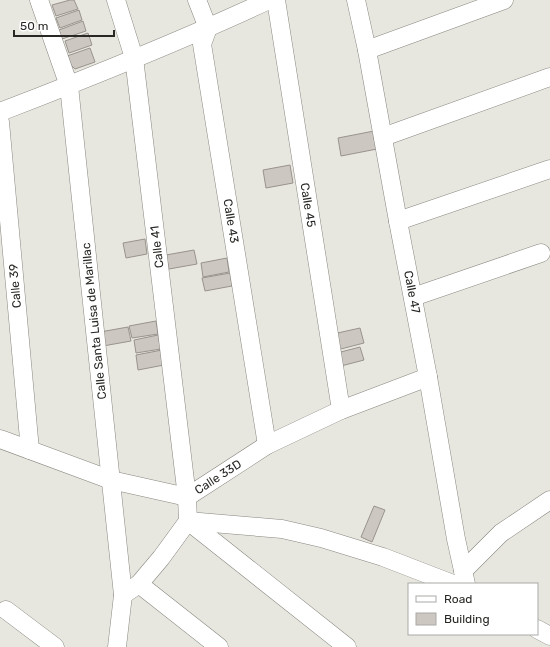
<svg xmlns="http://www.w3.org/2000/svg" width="550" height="647" viewBox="0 0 550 647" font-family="Rubik,sans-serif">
<rect width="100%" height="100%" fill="#e8e7df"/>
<g fill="#cdc7c1" stroke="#99938d">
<polygon points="70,0 74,0 78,9 56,16 52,5"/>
<polygon points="79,10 82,20 60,28 56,18"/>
<polygon points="83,21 86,31 62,39 59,30"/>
<polygon points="88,33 92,45 69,53 65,41"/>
<polygon points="90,48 95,62 75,69 71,65 67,56"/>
<polygon points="374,131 377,149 341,156 338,138"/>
<polygon points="290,165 293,183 266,188 263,170"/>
<polygon points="145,239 147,254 126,258 123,243"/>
<polygon points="194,250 197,264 169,269 166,255"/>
<polygon points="227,258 229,272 203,277 201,263"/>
<polygon points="230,273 232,286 205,291 202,278"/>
<polygon points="156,321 158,334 132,338 129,326"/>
<polygon points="128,327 131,341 103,346 100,332"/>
<polygon points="360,328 364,343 337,350 333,334"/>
<polygon points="158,335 161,349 136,353 134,340"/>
<polygon points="360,347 364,360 341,366 337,353"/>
<polygon points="162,350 164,365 138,370 136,355"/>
<polygon points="374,506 385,510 372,542 361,537"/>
</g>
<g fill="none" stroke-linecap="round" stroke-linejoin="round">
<g stroke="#888780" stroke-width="19">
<g id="minor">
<polyline points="39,0 69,86 123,595 117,647"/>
<polyline points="116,0 134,58 187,497 188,521 347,647"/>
<polyline points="197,0 208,28 202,44 267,445"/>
<polyline points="276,0 341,410"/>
<polyline points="356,0 367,50 398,221 428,377 456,539 466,584"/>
<polyline points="367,50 504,0"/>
<path d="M 0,112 C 91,77 181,41 269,0"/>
<polyline points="0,122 30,450"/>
<polyline points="383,137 550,77"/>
<polyline points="398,221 550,169"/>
<polyline points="413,297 541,253"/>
<polyline points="0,439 111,480 187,497 267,445 341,410 428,377"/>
<polyline points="463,571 501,533 550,500"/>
<polyline points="139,584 219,647"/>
<polyline points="123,595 139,584 161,558 188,521 282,529 321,538 383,557 453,584"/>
<polyline points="6,610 55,647"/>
<polyline points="537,629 550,636"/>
</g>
</g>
<use href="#minor" stroke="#fff" stroke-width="18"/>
</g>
<g text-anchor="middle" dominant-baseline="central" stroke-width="4" stroke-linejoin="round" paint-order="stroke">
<g font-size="12" fill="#292825" stroke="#fff">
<text transform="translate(308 205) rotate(81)">Calle 45</text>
<text transform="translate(231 221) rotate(81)">Calle 43</text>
<text transform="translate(157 247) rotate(-97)">Calle 41</text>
<text transform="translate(15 286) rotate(-95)">Calle 39</text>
<text transform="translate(412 292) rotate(79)">Calle 47</text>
<text transform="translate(94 321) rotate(-96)">Calle Santa Luisa de Marillac</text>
<text transform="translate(218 477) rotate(-33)">Calle 33D</text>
</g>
</g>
<rect x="408" y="583" width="130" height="52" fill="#ffffff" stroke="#a9a9a8"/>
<rect x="416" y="596" width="20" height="6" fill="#ffffff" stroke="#a9a9a8"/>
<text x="444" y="603" font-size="12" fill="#292825">Road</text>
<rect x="416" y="613" width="20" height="12" fill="#cdc7c1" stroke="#a9a9a8"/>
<text x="444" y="623" font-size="12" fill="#292825">Building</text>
<path d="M14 30v6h100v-6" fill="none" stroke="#292825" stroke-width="2"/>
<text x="20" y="30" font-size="12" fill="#292825" stroke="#ffffff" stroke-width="3" paint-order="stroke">50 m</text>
</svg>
